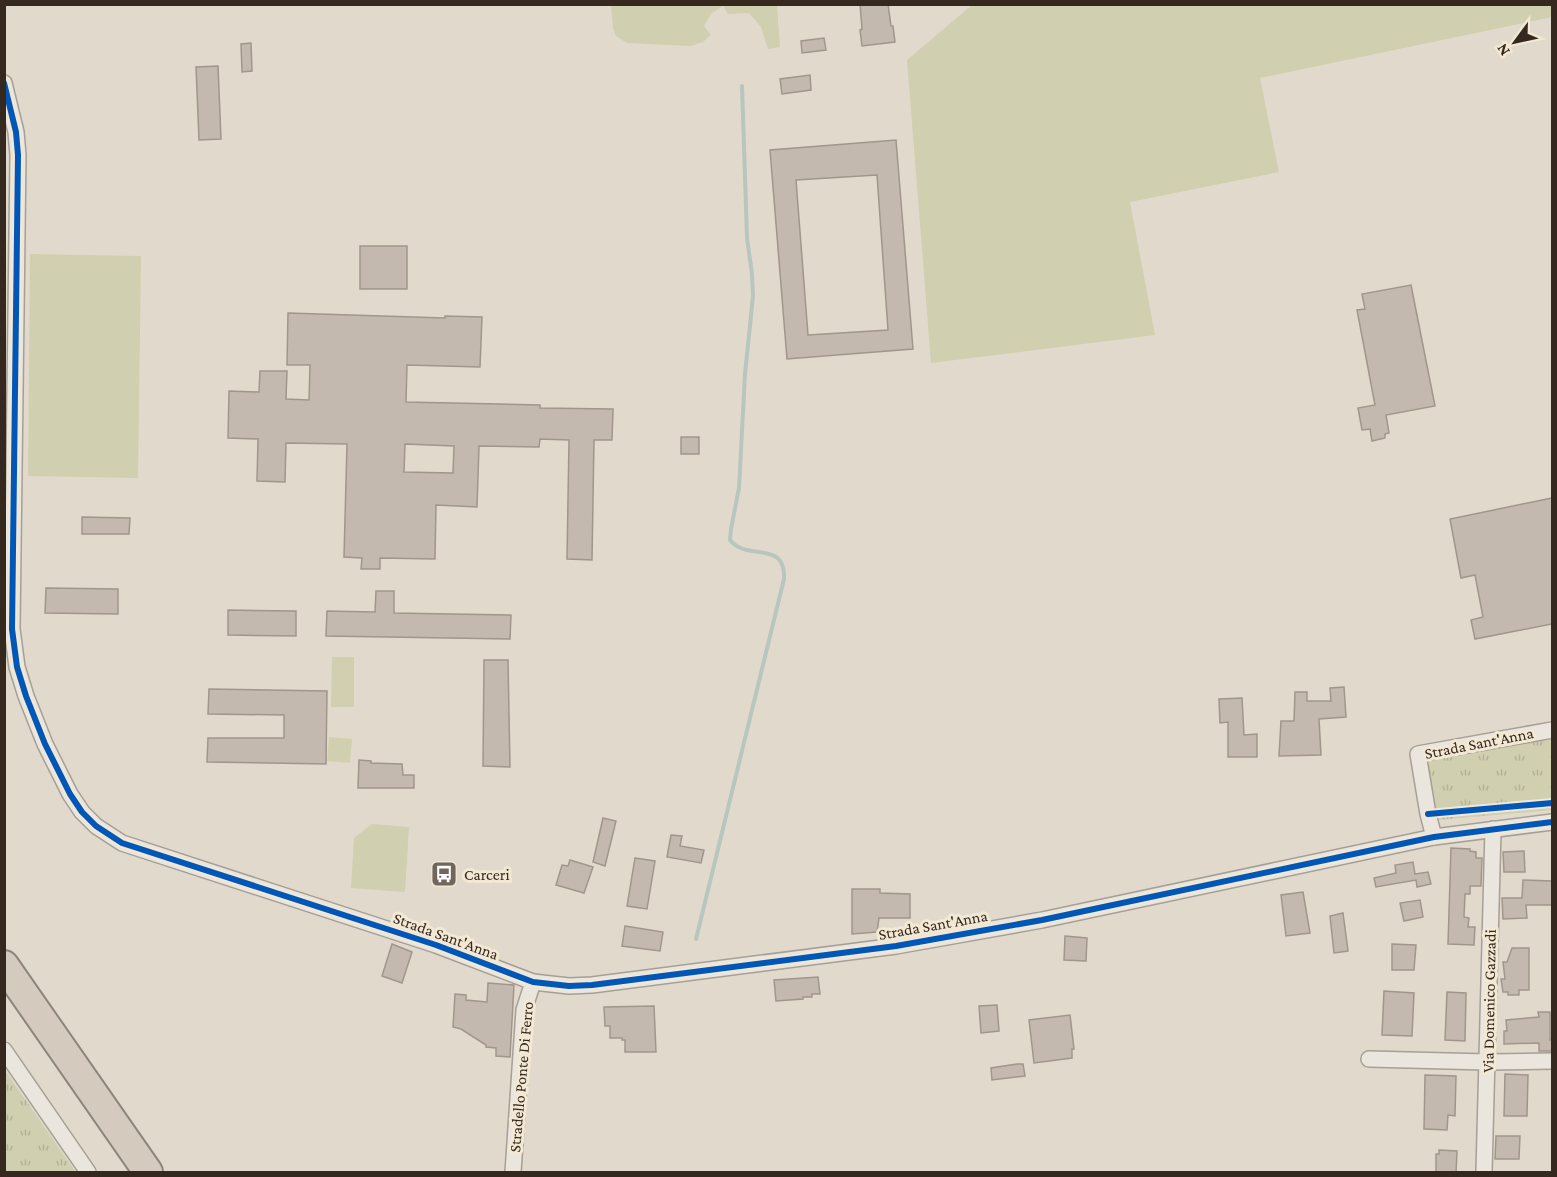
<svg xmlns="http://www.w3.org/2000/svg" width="1557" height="1177" font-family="'Crimson Pro',serif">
  <defs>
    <pattern id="park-tufts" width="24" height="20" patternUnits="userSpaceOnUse" patternTransform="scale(1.5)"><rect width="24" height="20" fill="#d0cfb0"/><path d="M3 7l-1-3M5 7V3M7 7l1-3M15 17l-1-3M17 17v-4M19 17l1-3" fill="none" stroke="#b3b297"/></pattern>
  </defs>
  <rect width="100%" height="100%" fill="#e1dacc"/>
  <g fill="#d0cfb0">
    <path d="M611 5H777L780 47 768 49 761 27 749 13 728 14 723 6 712 13 704 26 711 35 703 42 691 46 627 43 616 36 613 28Z"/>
    <path d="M972 5 1552 4V17L1260 78 1279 172 1130 202 1155 335 931 363 907 60Z"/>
    <path d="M30 254 141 256 138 478 28 476Z"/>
    <path d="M332 657H354V707H331Z"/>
    <path d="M329 737 352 739 350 763 327 761Z"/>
    <path d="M372 824 409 827 405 892 351 888 354 838Z"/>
  </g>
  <g fill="url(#park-tufts)">
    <path d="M1552 725V810L1438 820 1422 749Z"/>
    <path d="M4 1069 75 1171 76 1172H5Z"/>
  </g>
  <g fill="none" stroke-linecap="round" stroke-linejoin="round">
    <path stroke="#b8c6bd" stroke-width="4" d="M696 939 784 579C786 539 747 562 730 540L731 529 739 488 745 374 753 296 752 274 747 238 742 86"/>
  </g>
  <g fill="#c4b9ae" stroke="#a1968c" stroke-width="1.5" fill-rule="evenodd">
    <path d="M860 4H888L891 26H893L895 42 862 46 860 30 862 29Z"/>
    <path d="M824 38 826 50 802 53 801 41Z"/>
    <path d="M251 43 252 71 242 72 241 44Z"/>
    <path d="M218 66 221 139 199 140 196 67Z"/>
    <path d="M810 75 811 90 782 94 780 79Z"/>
    <path d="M896 140 913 349 787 359 770 150ZM877 175 888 330 808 335 796 180Z"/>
    <rect x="360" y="246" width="47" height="43"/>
    <path d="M1411 285 1435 406 1386 415 1389 433 1385 434V438L1372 441 1370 429 1362 430 1358 408 1375 405 1357 310 1365 309 1362 294Z"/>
    <path d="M288 313 445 318V316L482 317 480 367 407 365 406 402 540 405V408L613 409 612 440H594L592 560 567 559 569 440 540 439 539 447 479 446 477 507 436 505 435 559 380 558V569H361L362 558 344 557 347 444 286 443 285 482 257 481 258 439 228 438 229 391 259 392 260 371H287L286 399 309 400 310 365H287ZM405 444 454 446 453 473 404 472Z"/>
    <rect x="681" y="437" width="18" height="17"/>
    <path d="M1552 498V624L1475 639 1471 620 1483 617 1475 575 1461 578 1450 519Z"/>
    <path d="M82 517 130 518 129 534H82Z"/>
    <path d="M46 588 118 589V614L45 613Z"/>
    <path d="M376 591H394V613L511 615 510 639 326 636 327 611 375 612Z"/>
    <path d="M228 610 296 611V636L228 635Z"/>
    <path d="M484 660H508L510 767 483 766Z"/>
    <path d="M1344 687 1346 717 1319 719 1321 755 1279 756 1281 721H1294L1295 692H1307V701H1331L1330 688Z"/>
    <path d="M209 689 327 691 326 764 207 762 208 738H284V715L208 714Z"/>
    <path d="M1242 698 1244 735 1257 734V757H1228V722L1220 723 1219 699Z"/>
    <path d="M359 760 371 761V763L402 764 403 775H414V788H358Z"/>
    <path d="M603 818 616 821 605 866 593 862Z"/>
    <path d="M671 835 682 836 680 846 704 850 701 863 667 857Z"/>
    <path d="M1451 848 1470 849V851L1476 852V858H1482L1481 886H1470V894H1465L1464 917 1469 918 1468 927H1475L1474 945 1448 944Z"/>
    <path d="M1524 851 1525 872H1504L1503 852Z"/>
    <path d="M635 858 655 861 647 909 627 906Z"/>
    <path d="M570 860 593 867 584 893 556 885 562 865 568 866Z"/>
    <path d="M1413 862 1415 874 1428 872 1431 884 1417 887 1416 880 1376 887 1374 878 1396 873 1395 865Z"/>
    <path d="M1523 880 1552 881V905H1526L1527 918 1503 919 1502 898H1522Z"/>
    <path d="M852 889H880V893L910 894V918H879L877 932 852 934Z"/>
    <path d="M1303 892 1310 933 1286 936 1281 895Z"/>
    <path d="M1420 900 1423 917 1404 921 1400 903Z"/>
    <path d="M1343 913 1348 951 1334 953 1330 916Z"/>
    <path d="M625 926 663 932 660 951 622 946Z"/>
    <path d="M1065 936 1087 938 1086 961 1064 960Z"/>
    <path d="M392 944 412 952 402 983 382 976Z"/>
    <path d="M1392 944 1416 945 1414 970H1392Z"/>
    <path d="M1512 948H1529V990H1519V995H1508V992H1503L1501 979H1505L1503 962H1507Z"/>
    <path d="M818 977 820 994H812V997H803V999L776 1001 774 980Z"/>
    <path d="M488 983 514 985 510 1057 496 1056V1048L486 1047V1045L461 1029 453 1027 455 994 466 995V1000L487 1002Z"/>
    <path d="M1384 991 1414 993 1412 1036 1382 1035Z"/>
    <path d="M1447 992 1466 993 1465 1041 1445 1040Z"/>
    <path d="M997 1005 999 1031 981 1033 979 1006Z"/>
    <path d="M654 1006 656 1052H625V1040H622V1038H610V1026H605L604 1007Z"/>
    <path d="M1538 1012H1550V1040H1552V1051H1539V1043L1504 1044V1031H1507L1506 1020 1539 1017Z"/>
    <path d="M1070 1015 1074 1049H1072V1058L1034 1063 1029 1020Z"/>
    <path d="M1017 1064H1023L1025 1076 992 1080 991 1068Z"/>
    <path d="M1505 1074 1528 1075 1527 1116H1504Z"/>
    <path d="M1425 1075 1456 1076 1455 1116 1448 1115 1447 1130 1424 1129Z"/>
    <path d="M1496 1136H1520L1519 1159H1495Z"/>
    <path d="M1439 1150 1457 1151 1456 1173H1436V1154H1439Z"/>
  </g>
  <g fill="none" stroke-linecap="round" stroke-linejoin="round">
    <defs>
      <g id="street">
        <path d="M4 83 16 132 18 155 12 629 17 667 26 696 45 744 70 794 82 812 96 826 122 843 436 945 533 982 569 986 592 985 896 946 1042 920 1434 837 1552 822"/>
        <path d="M1434 837 1428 814 1418 754 1552 730"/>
        <path d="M4 1050 88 1172"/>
        <path d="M1369 1059 1487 1062 1552 1061"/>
        <path d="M513 1172 524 1010 533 982"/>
        <path d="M1484 1172 1493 829"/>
      </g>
      <path id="highway" d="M4 965 148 1172"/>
    </defs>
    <use href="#street" stroke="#a69f95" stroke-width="18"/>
    <use href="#highway" stroke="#8c857c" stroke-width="32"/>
    <use href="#street" stroke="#eae5dd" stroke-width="15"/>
    <use href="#highway" stroke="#d4cbbe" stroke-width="28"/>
    <defs>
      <g id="cycleway">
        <path d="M4 83 16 132 18 155 12 629 17 667 26 696 45 744 70 794 82 812 96 826 122 843 436 945 533 982 569 986 592 985 896 946 1042 920 1434 837 1552 822"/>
        <path d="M1428 814 1552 803"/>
      </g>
    </defs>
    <use href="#cycleway" stroke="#f2e8d3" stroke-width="10"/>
    <use href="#cycleway" stroke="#0057b8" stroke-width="6"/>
  </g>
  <defs>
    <symbol id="bus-square" viewBox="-11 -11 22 22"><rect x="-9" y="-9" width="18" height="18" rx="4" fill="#71665c" stroke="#f2e8d3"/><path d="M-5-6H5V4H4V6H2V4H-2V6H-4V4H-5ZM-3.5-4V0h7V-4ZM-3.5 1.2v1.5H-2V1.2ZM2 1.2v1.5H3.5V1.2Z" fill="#fff"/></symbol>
  </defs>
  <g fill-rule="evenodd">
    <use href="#bus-square" x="429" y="859" width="30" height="30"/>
  </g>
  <g text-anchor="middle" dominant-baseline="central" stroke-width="6" stroke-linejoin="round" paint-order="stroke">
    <g font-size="16" fill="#34281f" stroke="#f2e8d3">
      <text transform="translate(1479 743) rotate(-11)">Strada Sant'Anna</text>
      <text transform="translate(933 925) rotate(-10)">Strada Sant'Anna</text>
      <text transform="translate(446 936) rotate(20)">Strada Sant'Anna</text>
      <text transform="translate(1489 1001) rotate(-89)">Via Domenico Gazzadi</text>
      <text transform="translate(521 1077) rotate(-85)">Stradello Ponte Di Ferro</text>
    </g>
    <g font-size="16" fill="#34281f" stroke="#f2e8d3" text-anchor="start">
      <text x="464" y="874">Carceri</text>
    </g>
  </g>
  <rect width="1557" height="1177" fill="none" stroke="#34281f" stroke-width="12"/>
  <g transform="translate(1515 42) rotate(237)" stroke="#f2e8d3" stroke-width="4.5" paint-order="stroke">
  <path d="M0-4.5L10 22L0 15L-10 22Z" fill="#34281f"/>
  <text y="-9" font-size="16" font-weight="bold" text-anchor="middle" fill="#34281f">N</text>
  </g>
</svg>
